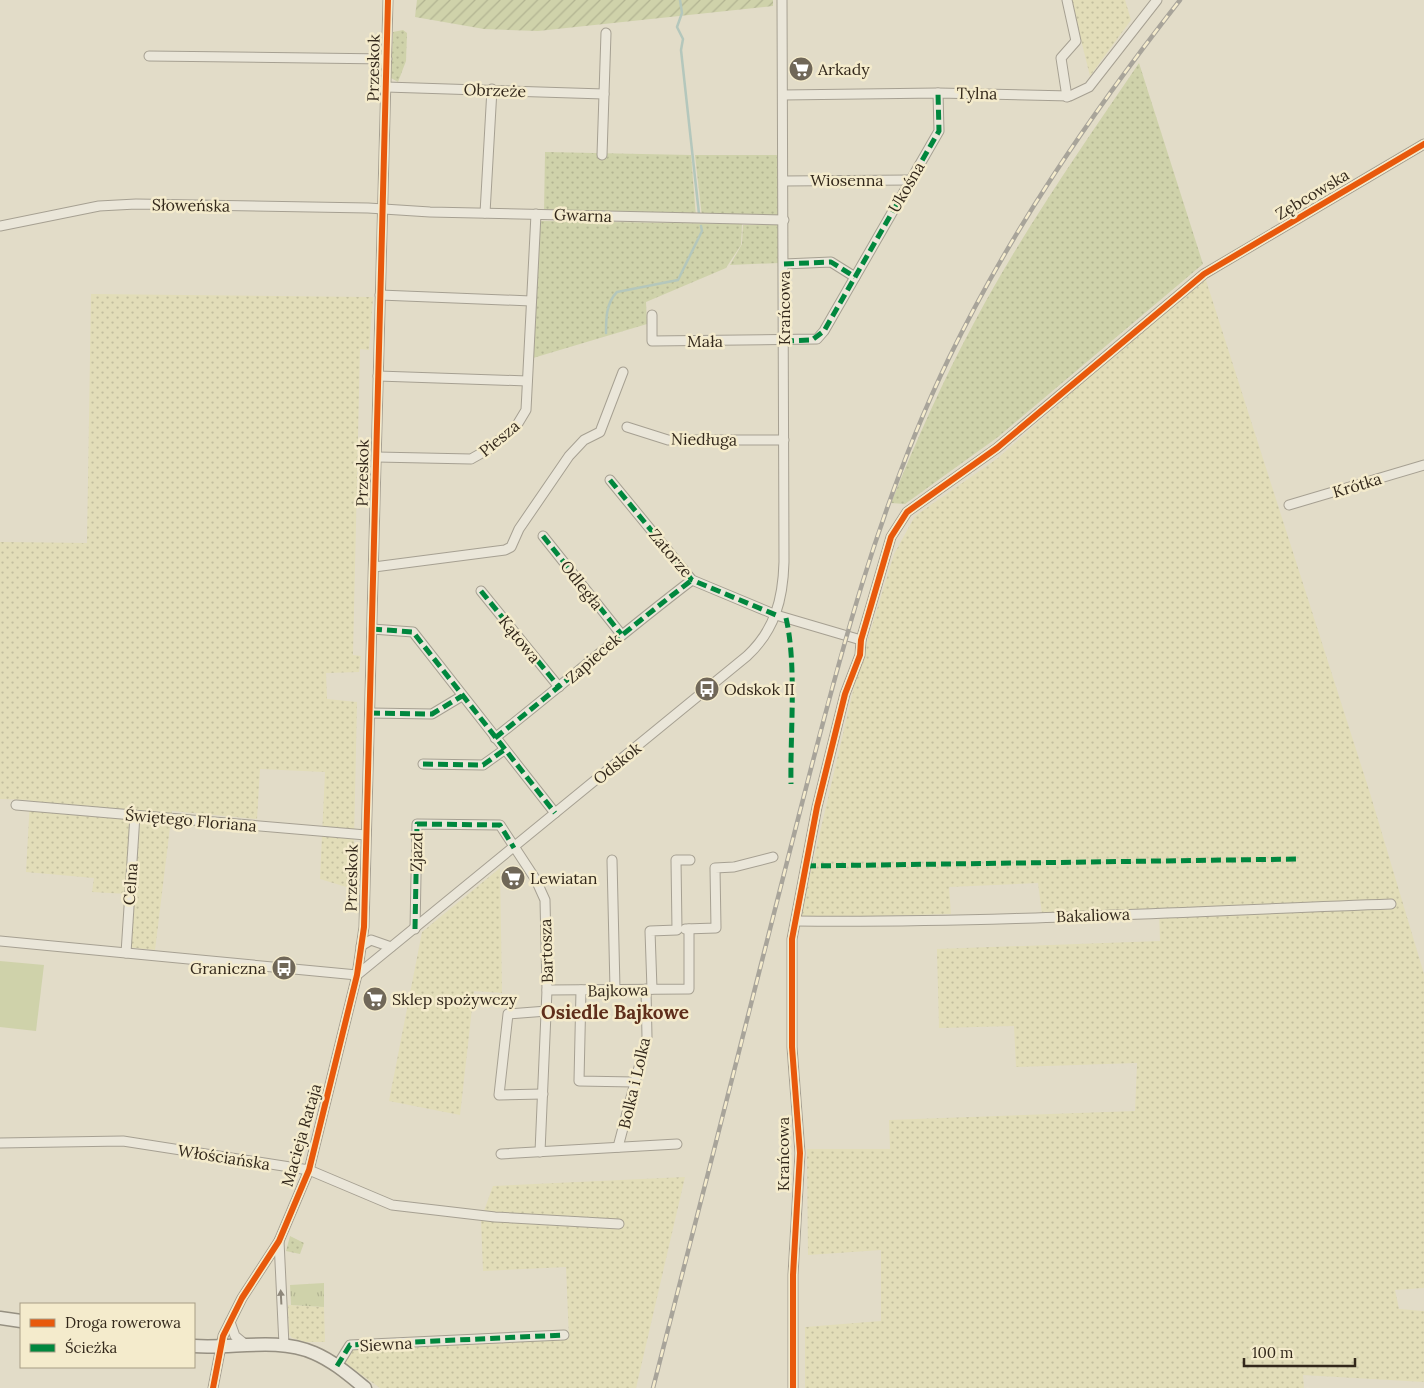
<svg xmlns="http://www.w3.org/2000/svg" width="1424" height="1388" font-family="Lora,serif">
  <defs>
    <pattern id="farmland-dots" width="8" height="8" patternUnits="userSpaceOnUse" patternTransform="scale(1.25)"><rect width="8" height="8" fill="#e2ddb8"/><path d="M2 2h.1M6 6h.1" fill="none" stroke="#c2be9e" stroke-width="1.8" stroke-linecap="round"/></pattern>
    <pattern id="grass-dots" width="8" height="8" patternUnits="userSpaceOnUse" patternTransform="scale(1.25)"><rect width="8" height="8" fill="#cfd2aa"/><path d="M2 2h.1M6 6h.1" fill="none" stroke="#b2b492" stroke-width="1.8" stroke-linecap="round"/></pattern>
    <pattern id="park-tufts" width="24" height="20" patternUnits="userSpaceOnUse" patternTransform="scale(1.25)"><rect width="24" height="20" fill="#cfd2aa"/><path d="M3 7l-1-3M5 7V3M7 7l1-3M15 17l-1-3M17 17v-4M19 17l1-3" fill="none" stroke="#b2b492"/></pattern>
    <pattern id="garden-furrows" width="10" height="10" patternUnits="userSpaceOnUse" patternTransform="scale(1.25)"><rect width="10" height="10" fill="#cfd2aa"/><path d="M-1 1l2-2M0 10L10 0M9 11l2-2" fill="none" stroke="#b2b492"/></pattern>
  </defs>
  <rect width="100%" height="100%" fill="#e2dcc8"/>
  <g fill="url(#farmland-dots)">
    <path d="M1071 0H1125L1131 20 1090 76Z"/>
    <path d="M1204 274 1369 790 1424 974V1288L1395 1290 1399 1309 1424 1311V1382L1303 1375 1304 1388H805V1327L881 1321V1250L808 1255 807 1149H890L889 1120 1135 1111 1137 1063 1016 1067 1014 1026 939 1028 937 949 1160 941 1159 910 1042 914 1038 883 949 887 951 914 800 918 856 678 894 554 915 516 998 458Z"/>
    <path d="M91 294 373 297 369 350 360 349 353 655 361 656 359 672 326 673 327 699 357 702 353 889 320 879 325 772 260 769 257 819 172 811 155 950 127 947 128 894 92 892 94 878 26 872 30 800 0 799V542L87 543Z"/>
    <path d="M500 868 502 993 474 991 460 1115 389 1101 422 932Z"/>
    <path d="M685 1177 636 1388H380L345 1363 353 1347 569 1339 566 1267 483 1271 481 1219 493 1186Z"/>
    <path d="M288 1305 324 1307 325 1342H305L292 1338 289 1334Z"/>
  </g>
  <g fill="url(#grass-dots)">
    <path d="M403 30 407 33 406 61 398 82 391 78 393 32Z"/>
    <path d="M1139 63 1203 264 998 437 905 504 891 503C916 441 943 380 975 321 1023 231 1082 147 1139 63Z"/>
    <path d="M545 152 691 155 696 217 544 213Z"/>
    <path d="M695 155H780L779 219 702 217Z"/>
    <path d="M539 221 742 224 741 245 726 268 646 302 647 324 533 358Z"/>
    <path d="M743 225H780L779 263 730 265 742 244Z"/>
    <path d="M290 1236 304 1243 300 1254 286 1251Z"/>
  </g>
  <path fill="url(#park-tufts)" d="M324 1283V1307L291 1305 290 1285Z"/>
  <path fill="url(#garden-furrows)" d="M417 0H773V6L538 31 484 29 415 17Z"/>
  <path fill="#cfd2aa" d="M0 961 44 965 36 1031 0 1027Z"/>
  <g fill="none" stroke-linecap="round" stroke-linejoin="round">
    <g stroke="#b4c7bc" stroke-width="2.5">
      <path d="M680 0 682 13 677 27 683 39 681 50 699 214"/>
      <path d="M606 333C606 319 606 303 617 292L678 280 702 231 701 226"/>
    </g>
    <defs>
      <g id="street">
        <path d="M149 56 387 59"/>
        <path d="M386 87 604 94"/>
        <path d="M783 95 938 93 1070 96 1089 87 1157 0"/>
        <path d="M1067 97 1061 58 1076 41 1067 0"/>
        <path d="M602 155 606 33"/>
        <path d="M784 181 910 180"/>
        <path d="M485 213 492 89"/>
        <path d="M0 226 99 206 136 204 368 208 430 212 784 220"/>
        <path d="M784 264 831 262 855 277"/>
        <path d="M380 295 531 301"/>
        <path d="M652 315V341L817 339 824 331 939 131 938 93"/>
        <path d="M378 376 527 381"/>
        <path d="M627 427 668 440H784"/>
        <path d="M377 457 471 459 487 450 517 425 526 410 536 214"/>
        <path d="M610 480 692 580 776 615 861 640"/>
        <path d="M1289 505 1424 465"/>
        <path d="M543 536 621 634"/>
        <path d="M374 567 505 550 511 547 519 529 569 456 584 440 600 432 623 372"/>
        <path d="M481 591 559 687"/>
        <path d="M372 629 413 632 555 813"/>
        <path d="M370 713 432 714 462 696"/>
        <path d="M495 738C561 686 625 631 692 580"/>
        <path d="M423 764 483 765 504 750"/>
        <path d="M16 805 366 835"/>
        <path d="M612 860 615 989"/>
        <path d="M796 921C994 923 1193 911 1391 904"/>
        <path d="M415 929 417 824 500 825 536 880 545 900 547 990 540 1152"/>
        <path d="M685 929 716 928 715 868 734 867 773 857"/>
        <path d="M0 941 357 975"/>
        <path d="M361 946 371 940 391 947"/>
        <path d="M126 953 135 815"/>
        <path d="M357 975 747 656C775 630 783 599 784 562L782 0"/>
        <path d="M652 989 650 931 677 930 676 860H690"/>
        <path d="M547 990 689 989V929"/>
        <path d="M581 990 579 1081 634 1082"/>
        <path d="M543 1094 499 1095 508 1014 547 1011"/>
        <path d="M0 1143 123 1141 309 1170 392 1205 495 1217 619 1224"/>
        <path d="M618 1147 647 1037 646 989"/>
        <path d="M501 1154 677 1144"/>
        <path d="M279 1241 284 1345"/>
        <path d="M230 1322 235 1336 246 1345"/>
        <path d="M337 1366 350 1345 564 1335"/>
        <path d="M213 1388 223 1336 242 1298 279 1241 309 1170 357 975 364 927 388 0"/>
        <path d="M793 1388V1275L800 1153 792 1047V939L817 807 845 694 860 655 861 640 891 537 907 512 997 448 1204 274 1424 144"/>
      </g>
      <g id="secondary">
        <path d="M0 1318 21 1321"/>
        <path d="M194 1346C233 1349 277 1337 314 1353 333 1361 349 1375 365 1388"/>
      </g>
    </defs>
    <use href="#street" stroke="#a6a092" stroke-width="11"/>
    <use href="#secondary" stroke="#969082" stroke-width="15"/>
    <use href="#street" stroke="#eae6d9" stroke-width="9"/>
    <use href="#secondary" stroke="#eae6d9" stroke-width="12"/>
    <defs>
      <path id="rail" d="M653 1388C698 1213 743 1037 787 862 831 691 871 520 948 360 1011 230 1091 114 1180 0"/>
    </defs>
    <use href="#rail" stroke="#a8a49a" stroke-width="4.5"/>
    <use href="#rail" stroke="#f4ebcc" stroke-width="2.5" stroke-dasharray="8" stroke-linecap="butt"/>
    <g stroke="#00873e" stroke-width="5" stroke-dasharray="10 5" stroke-linecap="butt">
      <path d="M784 264 831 262 855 277"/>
      <path d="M784 341 812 340 824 331 939 131 938 93"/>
      <path d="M610 480 692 580 776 615"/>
      <path d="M543 536 621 634"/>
      <path d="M481 591 559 687"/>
      <path d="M786 618C797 665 790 734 791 784"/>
      <path d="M372 629 413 632 555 813"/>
      <path d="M370 713 432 714 462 696"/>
      <path d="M495 738C561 686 625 631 692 580"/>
      <path d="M423 764 483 765 504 750"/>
      <path d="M806 866 1300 859"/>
      <path d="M415 929 417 824 500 825 514 848"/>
      <path d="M337 1366 350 1345 564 1335"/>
    </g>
    <defs>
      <g id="cycleway">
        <path d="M213 1388 223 1336 242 1298 279 1241 309 1170 357 975 364 927 388 0"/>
        <path d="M793 1388V1275L800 1153 792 1047V939L817 807 845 694 860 655 861 640 891 537 907 512 997 448 1204 274 1424 144"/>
      </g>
    </defs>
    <use href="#cycleway" stroke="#f4ebcc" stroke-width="9"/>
    <use href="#cycleway" stroke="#e8590c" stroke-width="6"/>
  </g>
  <defs><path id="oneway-solid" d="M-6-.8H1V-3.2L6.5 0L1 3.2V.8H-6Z" transform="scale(1.25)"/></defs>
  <use fill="#8e877a" href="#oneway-solid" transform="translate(281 1297) rotate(-93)"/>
  <defs>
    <symbol id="supermarket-disc" viewBox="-11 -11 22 22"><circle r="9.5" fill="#706758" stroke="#f4ebcc"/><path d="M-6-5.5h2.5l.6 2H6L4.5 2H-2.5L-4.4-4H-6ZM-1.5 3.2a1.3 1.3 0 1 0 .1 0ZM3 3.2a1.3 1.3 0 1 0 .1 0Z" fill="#fff"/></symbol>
    <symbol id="bus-disc" viewBox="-11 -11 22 22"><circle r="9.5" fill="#706758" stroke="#f4ebcc"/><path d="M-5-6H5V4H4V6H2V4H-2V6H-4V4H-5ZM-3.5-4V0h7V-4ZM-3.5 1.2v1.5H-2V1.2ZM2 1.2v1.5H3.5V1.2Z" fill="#fff"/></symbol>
  </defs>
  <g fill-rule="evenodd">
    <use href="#supermarket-disc" x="787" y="55" width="28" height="28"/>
    <use href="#bus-disc" x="693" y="675" width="28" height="28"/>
    <use href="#supermarket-disc" x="499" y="864" width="28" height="28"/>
    <use href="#bus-disc" x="270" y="954" width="28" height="28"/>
    <use href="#supermarket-disc" x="361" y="985" width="28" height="28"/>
  </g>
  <g text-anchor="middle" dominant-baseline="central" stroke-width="5" stroke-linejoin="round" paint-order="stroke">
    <g font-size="16" fill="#33281b" stroke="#f4ebcc">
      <text transform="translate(373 68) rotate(-89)">Przeskok</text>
      <text transform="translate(495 90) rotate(2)">Obrzeże</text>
      <text transform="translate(977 93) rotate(1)">Tylna</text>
      <text x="847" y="180">Wiosenna</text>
      <text transform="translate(906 187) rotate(-60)">Ukośna</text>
      <text transform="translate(1312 194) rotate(-31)">Zębcowska</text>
      <text transform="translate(191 205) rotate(1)">Słoweńska</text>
      <text transform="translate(583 215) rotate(2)">Gwarna</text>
      <text transform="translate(784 308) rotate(-90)">Krańcowa</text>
      <text x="705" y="341">Mała</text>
      <text transform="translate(499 438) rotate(-40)">Piesza</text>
      <text transform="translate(704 439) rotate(1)">Niedługa</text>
      <text transform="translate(362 473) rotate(-89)">Przeskok</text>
      <text transform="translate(1357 485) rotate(-17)">Krótka</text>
      <text transform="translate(671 553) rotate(50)">Zatorze</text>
      <text transform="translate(582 585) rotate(52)">Odległa</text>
      <text transform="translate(520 639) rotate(51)">Kątowa</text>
      <text transform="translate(593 658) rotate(-41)">Zapiecek</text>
      <text transform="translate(617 763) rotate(-39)">Odskok</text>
      <text transform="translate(191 820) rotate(5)">Świętego Floriana</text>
      <text transform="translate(416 852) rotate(-89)">Zjazd</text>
      <text transform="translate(351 878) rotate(-89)">Przeskok</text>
      <text transform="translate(130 884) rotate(-86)">Celna</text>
      <text transform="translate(1093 915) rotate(-2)">Bakaliowa</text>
      <text transform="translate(546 951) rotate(-92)">Bartosza</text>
      <text transform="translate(618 990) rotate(-1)">Bajkowa</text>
      <text transform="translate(634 1083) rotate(-77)">Bolka i Lolka</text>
      <text transform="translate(301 1135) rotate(-74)">Macieja Rataja</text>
      <text transform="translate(783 1154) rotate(-90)">Krańcowa</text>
      <text transform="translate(224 1157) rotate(9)">Włościańska</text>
      <text transform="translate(386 1344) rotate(-3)">Siewna</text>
    </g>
    <g font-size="16" fill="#33281b" stroke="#f4ebcc" text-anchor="start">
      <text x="818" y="69">Arkady</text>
      <text x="724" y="689">Odskok II</text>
      <text x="530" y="878">Lewiatan</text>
      <text x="266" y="968" text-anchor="end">Graniczna</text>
      <text x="392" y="999">Sklep spożywczy</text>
    </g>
    <g font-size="19" font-weight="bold" fill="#5f2e1b" stroke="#f4ebcc">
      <text x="615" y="1012">Osiedle Bajkowe</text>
    </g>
  </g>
  <rect x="20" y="1303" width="175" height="65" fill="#f4ebcc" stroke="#a79d85"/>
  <rect x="30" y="1319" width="25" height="8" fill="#e8590c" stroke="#a79d85"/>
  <text x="65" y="1328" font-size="15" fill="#33281b">Droga rowerowa</text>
  <rect x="30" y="1344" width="25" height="8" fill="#00873e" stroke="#a79d85"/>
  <text x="65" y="1353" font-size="15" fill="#33281b">Ścieżka</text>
  <path d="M1244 1358v8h111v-8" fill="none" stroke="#33281b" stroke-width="2.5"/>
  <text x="1252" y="1358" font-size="15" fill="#33281b" stroke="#f4ebcc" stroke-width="4" paint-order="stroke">100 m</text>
</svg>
